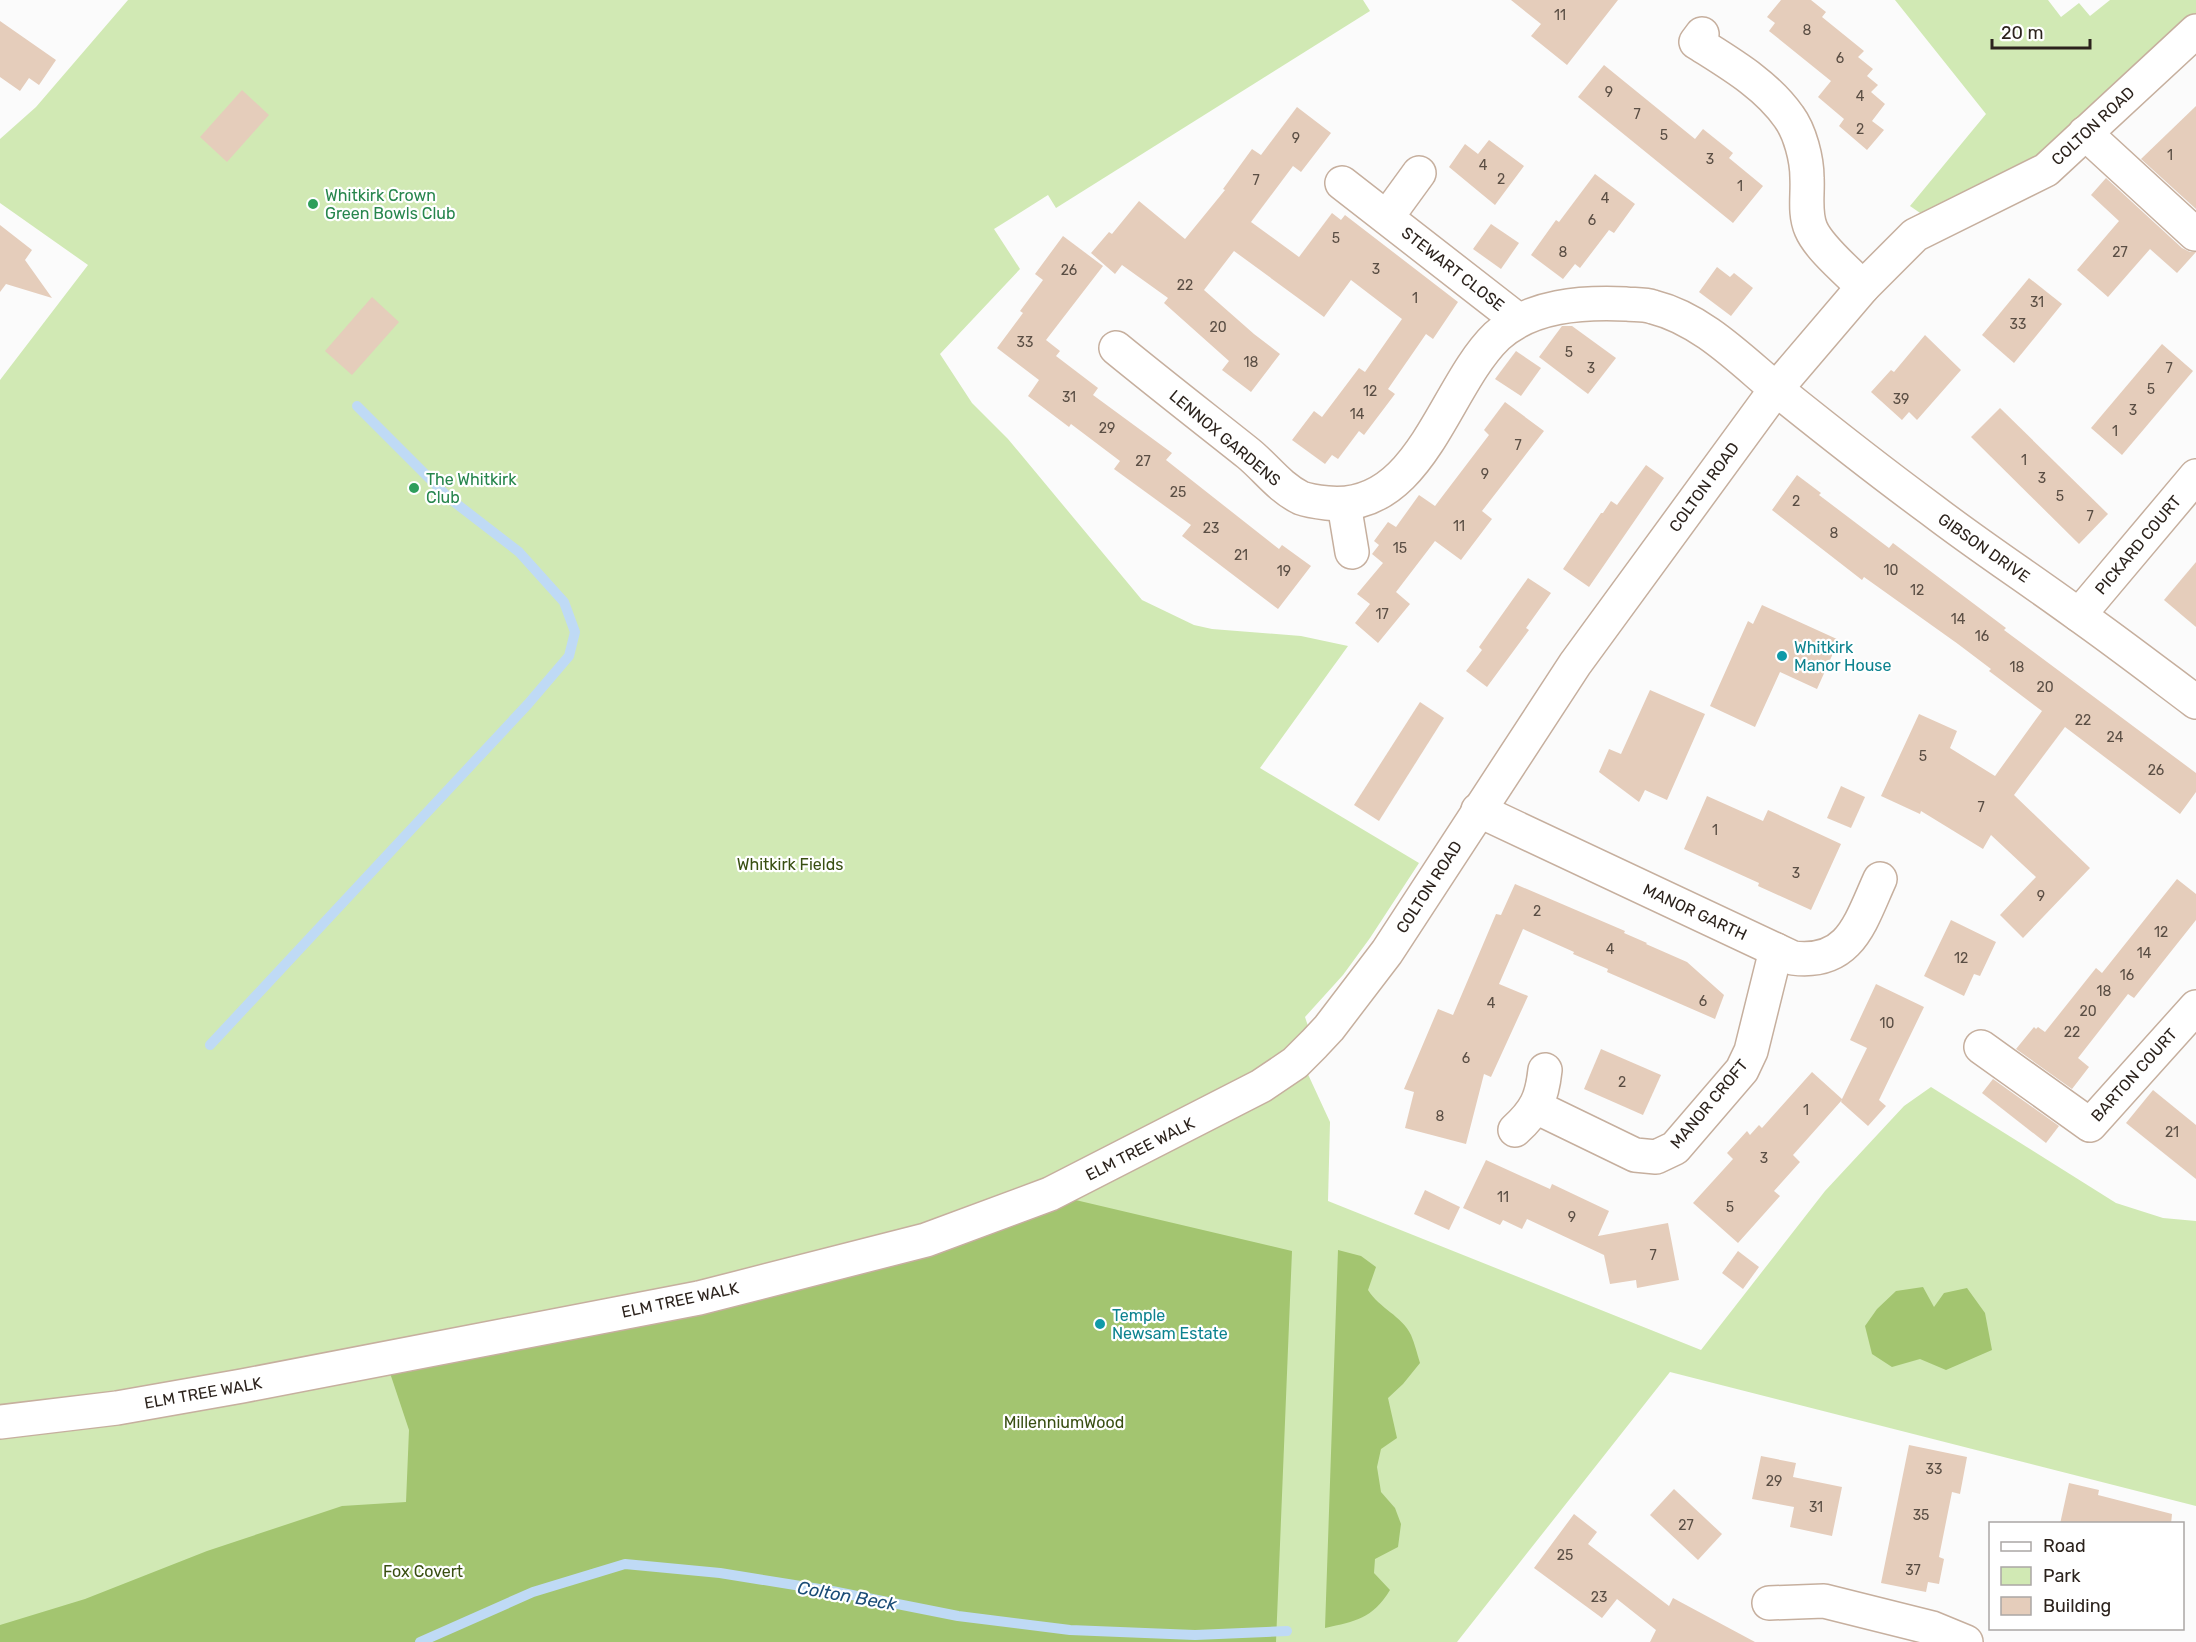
<svg xmlns="http://www.w3.org/2000/svg" width="2196" height="1642" font-family="Rubik,sans-serif">
  <rect width="100%" height="100%" fill="#fbfbfb"/>
  <g fill="#d1e9b4">
    <path d="M128 0H1363L1370 11 1056 208 1048 195 994 229 1020 269 940 354 972 403 1008 439 1142 600 1194 625 1212 629 1301 636 1348 646 1260 768 1419 863 1370 938 1343 975 1305 1017 1314 1044 1306 1070 1330 1122 1328 1201 1701 1350 1825 1191 1904 1106 1931 1087 2116 1203 2163 1218 2196 1221V1506L1670 1372 1457 1642H0V380L88 265 0 203V139L36 107Z"/>
    <path d="M1895 0H2048L2061 17 2079 3 2090 16 2110 0H2196V31L2085 133 1936 224 1910 206 1986 114Z"/>
  </g>
  <g fill="#a3c570">
    <path d="M1050 1194 1292 1251 1276 1642H0V1625L85 1599 207 1551 342 1506 406 1502 409 1430 385 1358 699 1298Z"/>
    <path d="M1338 1250 1361 1256 1376 1267 1368 1290C1379 1308 1402 1316 1411 1335 1415 1344 1417 1354 1420 1363L1403 1384 1388 1398 1397 1438 1381 1449 1377 1467 1381 1492 1395 1508 1401 1524 1398 1547 1375 1559 1374 1573 1390 1590C1372 1619 1356 1621 1325 1628Z"/>
    <path d="M1923 1287 1934 1307 1944 1293 1967 1288 1985 1313 1992 1350 1946 1370 1920 1359 1892 1367 1872 1354 1865 1326 1877 1309 1896 1291Z"/>
  </g>
  <g fill="none" stroke-linecap="round" stroke-linejoin="round">
    <g stroke="#bfdaf5" stroke-width="10">
      <path d="M210 1045 528 704 569 656 575 632 564 602 519 552 449 498 357 406"/>
      <path d="M420 1642 533 1592 625 1564 720 1573 832 1591 958 1616 1070 1630 1195 1635 1287 1631"/>
    </g>
  </g>
  <g fill="#e5cdbb">
    <path d="M1511 0H1618L1567 65 1531 36 1541 24Z"/>
    <path d="M1781 0H1811L1826 12 1822 17 1864 51 1858 57 1873 69 1867 76 1878 85 1871 92 1885 104 1872 121 1884 130 1867 150 1839 126 1844 119 1818 97 1831 81 1769 31 1775 23 1767 17Z"/>
    <path d="M0 21 56 60 39 85 29 78 20 91 0 77Z"/>
    <path d="M1604 65 1695 139 1703 129 1733 153 1729 158 1763 186 1733 223 1578 97Z"/>
    <path d="M242 90 269 115 227 162 200 137Z"/>
    <path d="M2196 106V209L2141 159Z"/>
    <path d="M1297 107 1331 133 1301 172 1293 166 1251 222 1299 257 1332 213 1341 220 1345 215 1458 302 1433 339 1426 334 1388 389 1395 394 1364 435 1359 431 1338 459 1332 455 1325 464 1292 440 1314 411 1322 417 1359 368 1365 372 1402 319 1351 280 1324 317 1234 251 1204 290 1254 334 1280 354 1251 392 1222 370 1229 361 1164 303 1168 298 1122 265 1115 274 1091 253 1109 232 1112 234 1139 201 1185 239 1225 190 1223 189 1252 149 1261 155Z"/>
    <path d="M1489 140 1524 166 1495 205 1449 167 1465 144 1478 154Z"/>
    <path d="M1595 174 1635 204 1614 233 1609 230 1580 268 1575 264 1563 279 1531 255 1556 220 1559 222Z"/>
    <path d="M2106 178 2182 248 2190 252H2196L2177 273 2150 249 2108 297 2077 270 2119 221 2091 195Z"/>
    <path d="M1491 224 1519 243 1501 269 1473 249Z"/>
    <path d="M0 225 32 250 25 260 52 298 6 284 0 292Z"/>
    <path d="M1063 236 1103 266 1046 340 1060 351 1056 356 1098 388 1093 395 1172 453 1166 460 1279 549 1282 545 1311 566 1278 609 1182 536 1191 525 1114 469 1120 461 1071 424 1069 427 1028 396 1039 380 997 348 1023 313 1020 311 1043 280 1035 274Z"/>
    <path d="M1717 267 1730 277 1734 273 1753 288 1731 316 1699 292Z"/>
    <path d="M2029 278 2062 304 2014 363 1982 335Z"/>
    <path d="M372 297 399 322 352 375 325 351Z"/>
    <path d="M1562 326H1572L1616 358 1588 394 1539 357Z"/>
    <path d="M1925 335 1961 370 1917 420 1909 412 1902 420 1871 392 1891 370 1894 372Z"/>
    <path d="M2162 344 2193 371 2122 455 2091 428Z"/>
    <path d="M1516 351 1541 368 1521 396 1495 379Z"/>
    <path d="M1505 402 1544 431 1482 511 1492 519 1461 560 1435 541 1396 592 1410 604 1378 643 1355 623 1370 604 1357 594 1383 563 1372 554 1379 545 1374 541 1388 522 1396 527 1419 495 1435 506 1489 435 1484 430Z"/>
    <path d="M2000 408 2108 514 2079 544 1971 437Z"/>
    <path d="M1646 465 1664 478 1589 587 1563 569 1601 513H1603L1611 501 1617 505Z"/>
    <path d="M1797 475 1821 493 1819 495 1889 548 1893 543 2006 628 2004 630 2196 773V792L2180 814 2065 727 2014 795 2090 868 2023 938 2000 915 2036 877 1991 835 1983 849 1921 811 1920 814 1881 796 1919 714 1957 731 1950 748 1995 776 2042 711 1989 671 1991 669 1958 644 1864 577 1862 580 1772 510Z"/>
    <path d="M2196 562V627L2164 600Z"/>
    <path d="M1528 578 1551 593 1526 628 1529 630 1487 687 1466 671 1482 650 1479 647Z"/>
    <path d="M1762 605 1839 640 1817 689 1780 672 1755 727 1710 706 1748 621 1753 624Z"/>
    <path d="M1650 690 1705 714 1667 800 1645 790 1639 802 1599 772 1609 749 1621 754Z"/>
    <path d="M1420 702 1444 718 1379 821 1354 805Z"/>
    <path d="M1841 786 1865 797 1851 828 1827 818Z"/>
    <path d="M1707 796 1763 821 1768 810 1841 844 1811 910 1758 886 1759 883 1684 849Z"/>
    <path d="M2177 879 2196 894V920L2134 998 2128 994 2078 1058 2089 1067 2072 1089 2016 1049 2034 1027 2036 1029 2038 1027 2045 1032 2096 968 2102 973Z"/>
    <path d="M1515 884 1625 931 1624 933 1647 943 1646 944 1687 962 1724 995 1715 1019 1607 972 1608 969 1573 954 1574 952 1523 929 1499 984 1528 996 1491 1077 1484 1074 1466 1144 1405 1128 1414 1092 1404 1089 1438 1009 1453 1015 1496 914 1501 915Z"/>
    <path d="M1951 920 1996 942 1980 976 1974 974 1964 996 1924 976Z"/>
    <path d="M1876 984 1924 1007 1879 1100 1886 1106 1868 1126 1841 1102 1842 1100 1793 1155 1800 1162 1774 1191 1780 1196 1738 1243 1693 1203 1733 1159 1727 1153 1747 1131 1750 1135 1759 1125 1762 1128 1812 1072 1842 1099 1867 1048 1850 1040Z"/>
    <path d="M1601 1049 1661 1075 1643 1115 1584 1089Z"/>
    <path d="M1993 1079 2059 1126 2046 1143 1982 1093Z"/>
    <path d="M2153 1090 2196 1125V1179L2126 1123Z"/>
    <path d="M1486 1160 1550 1189 1552 1184 1609 1211 1598 1236 1668 1223 1679 1280 1637 1288 1636 1280 1610 1284 1604 1255 1527 1219 1522 1229 1503 1220 1500 1225 1463 1208Z"/>
    <path d="M1425 1190 1460 1207 1449 1230 1414 1214Z"/>
    <path d="M1738 1251 1759 1267 1743 1289 1722 1273Z"/>
    <path d="M1909 1445 1967 1457 1960 1494 1952 1492 1939 1557 1944 1559 1939 1584 1928 1582 1926 1592 1881 1583Z"/>
    <path d="M1761 1456 1796 1463 1793 1477 1842 1487 1832 1536 1790 1527 1794 1507 1752 1499Z"/>
    <path d="M2069 1483 2099 1490 2098 1495 2172 1514 2171 1524H2060Z"/>
    <path d="M1674 1489 1722 1534 1698 1560 1650 1515Z"/>
    <path d="M1574 1514 1597 1532 1588 1544 1669 1606 1673 1598 1755 1642H1650L1656 1630 1617 1599 1602 1618 1534 1568Z"/>
  </g>
  <g fill="none" stroke-linecap="round" stroke-linejoin="round">
    <defs>
      <g id="minor">
        <path d="M1702 34 1696 42C1729 63 1766 84 1789 117 1800 132 1807 159 1807 178 1808 195 1804 213 1811 229 1819 248 1848 272 1863 287"/>
        <path d="M2085 133 2195 234"/>
        <path d="M1342 183 1518 320"/>
        <path d="M1387 217 1419 173"/>
        <path d="M1116 348C1160 384 1205 419 1249 454 1267 469 1279 487 1301 498 1309 501 1318 502 1327 503 1421 513 1443 388 1497 336 1531 305 1582 302 1626 304 1634 305 1644 304 1653 307 1701 319 1739 358 1776 389 1827 430 1879 471 1932 510 1979 546 2028 578 2076 613 2117 642 2156 672 2196 702"/>
        <path d="M1344 504 1352 552"/>
        <path d="M2079 615 2196 476"/>
        <path d="M1478 810 1793 958C1850 965 1860 923 1880 879"/>
        <path d="M1981 1047 2090 1125 2196 1007"/>
        <path d="M1536 1107 1635 1155 1656 1157 1675 1148 1742 1070 1751 1051 1776 950"/>
        <path d="M1515 1130C1536 1111 1542 1098 1545 1070"/>
        <path d="M1769 1603 1824 1601 1932 1628 1966 1642"/>
      </g>
      <path id="tertiary" d="M0 1422 117 1408 242 1386 699 1298 926 1240 1050 1194 1261 1086 1295 1063 1314 1044 1329 1028 1387 952 1575 664 1776 389 1863 287 1915 235 2046 170 2196 31"/>
    </defs>
    <use href="#minor" stroke="#c6af9e" stroke-width="36"/>
    <use href="#tertiary" stroke="#c6af9e" stroke-width="36"/>
    <use href="#minor" stroke="#fff" stroke-width="33"/>
    <use href="#tertiary" stroke="#fff" stroke-width="33"/>
  </g>
  <g fill="#2e9e5b" stroke="#fff" stroke-width="2">
    <circle cx="313" cy="204" r="6"/>
    <circle cx="414" cy="488" r="6"/>
  </g>
  <g fill="#0f9aa8" stroke="#fff" stroke-width="2">
    <circle cx="1782" cy="656" r="6"/>
    <circle cx="1100" cy="1324" r="6"/>
  </g>
  <g text-anchor="middle" dominant-baseline="central" stroke-width="4.5" stroke-linejoin="round" paint-order="stroke">
    <g font-size="14" fill="#5a4e44">
      <text x="1560" y="15">11</text>
      <text x="1807" y="30">8</text>
      <text x="1840" y="58">6</text>
      <text x="1609" y="92">9</text>
      <text x="1860" y="96">4</text>
      <text x="1637" y="114">7</text>
      <text x="1860" y="129">2</text>
      <text x="1664" y="135">5</text>
      <text x="1296" y="138">9</text>
      <text x="2170" y="155">1</text>
      <text x="1710" y="159">3</text>
      <text x="1483" y="165">4</text>
      <text x="1501" y="179">2</text>
      <text x="1256" y="180">7</text>
      <text x="1740" y="186">1</text>
      <text x="1605" y="198">4</text>
      <text x="1592" y="220">6</text>
      <text x="1336" y="238">5</text>
      <text x="1563" y="252">8</text>
      <text x="2120" y="252">27</text>
      <text x="1376" y="269">3</text>
      <text x="1069" y="270">26</text>
      <text x="1185" y="285">22</text>
      <text x="1415" y="298">1</text>
      <text x="2037" y="302">31</text>
      <text x="2018" y="324">33</text>
      <text x="1218" y="327">20</text>
      <text x="1025" y="342">33</text>
      <text x="1569" y="352">5</text>
      <text x="1251" y="362">18</text>
      <text x="1591" y="368">3</text>
      <text x="2169" y="368">7</text>
      <text x="2151" y="389">5</text>
      <text x="1370" y="391">12</text>
      <text x="1069" y="397">31</text>
      <text x="1901" y="399">39</text>
      <text x="2133" y="410">3</text>
      <text x="1357" y="414">14</text>
      <text x="1107" y="428">29</text>
      <text x="2115" y="431">1</text>
      <text x="1518" y="445">7</text>
      <text x="2024" y="460">1</text>
      <text x="1143" y="461">27</text>
      <text x="1485" y="474">9</text>
      <text x="2042" y="478">3</text>
      <text x="1178" y="492">25</text>
      <text x="2060" y="496">5</text>
      <text x="1796" y="501">2</text>
      <text x="2090" y="516">7</text>
      <text x="1459" y="526">11</text>
      <text x="1211" y="528">23</text>
      <text x="1834" y="533">8</text>
      <text x="1400" y="548">15</text>
      <text x="1241" y="555">21</text>
      <text x="1891" y="570">10</text>
      <text x="1284" y="571">19</text>
      <text x="1917" y="590">12</text>
      <text x="1382" y="614">17</text>
      <text x="1958" y="619">14</text>
      <text x="1982" y="636">16</text>
      <text x="2017" y="667">18</text>
      <text x="2045" y="687">20</text>
      <text x="2083" y="720">22</text>
      <text x="2115" y="737">24</text>
      <text x="1923" y="756">5</text>
      <text x="2156" y="770">26</text>
      <text x="1981" y="807">7</text>
      <text x="1715" y="830">1</text>
      <text x="1796" y="873">3</text>
      <text x="2041" y="896">9</text>
      <text x="1537" y="911">2</text>
      <text x="2161" y="932">12</text>
      <text x="1610" y="949">4</text>
      <text x="2144" y="953">14</text>
      <text x="1961" y="958">12</text>
      <text x="2127" y="975">16</text>
      <text x="2104" y="991">18</text>
      <text x="1703" y="1001">6</text>
      <text x="1491" y="1003">4</text>
      <text x="2088" y="1011">20</text>
      <text x="1887" y="1023">10</text>
      <text x="2072" y="1032">22</text>
      <text x="1466" y="1058">6</text>
      <text x="1622" y="1082">2</text>
      <text x="1806" y="1110">1</text>
      <text x="1440" y="1116">8</text>
      <text x="2172" y="1132">21</text>
      <text x="1764" y="1158">3</text>
      <text x="1503" y="1197">11</text>
      <text x="1730" y="1207">5</text>
      <text x="1572" y="1217">9</text>
      <text x="1653" y="1255">7</text>
      <text x="1934" y="1469">33</text>
      <text x="1774" y="1481">29</text>
      <text x="1816" y="1507">31</text>
      <text x="1921" y="1515">35</text>
      <text x="1686" y="1525">27</text>
      <text x="1565" y="1555">25</text>
      <text x="1913" y="1570">37</text>
      <text x="1599" y="1597">23</text>
    </g>
    <g font-size="16" fill="#2c231d" stroke="#fff">
      <text transform="translate(2093 126) rotate(-43)">COLTON ROAD</text>
      <text transform="translate(1453 269) rotate(38)">STEWART CLOSE</text>
      <text transform="translate(1225 438) rotate(40)">LENNOX GARDENS</text>
      <text transform="translate(1704 487) rotate(-54)">COLTON ROAD</text>
      <text transform="translate(2138 545) rotate(-50)">PICKARD COURT</text>
      <text transform="translate(1984 548) rotate(35)">GIBSON DRIVE</text>
      <text transform="translate(1429 887) rotate(-57)">COLTON ROAD</text>
      <text transform="translate(1695 912) rotate(25)">MANOR GARTH</text>
      <text transform="translate(2134 1075) rotate(-48)">BARTON COURT</text>
      <text transform="translate(1709 1104) rotate(-50)">MANOR CROFT</text>
      <text transform="translate(1140 1149) rotate(-27)">ELM TREE WALK</text>
      <text transform="translate(680 1300) rotate(-12)">ELM TREE WALK</text>
      <text transform="translate(203 1393) rotate(-10)">ELM TREE WALK</text>
    </g>
    <g font-size="16" fill="#27864d" stroke="#fff" text-anchor="start">
      <text x="325" y="195">Whitkirk Crown<tspan x="325" dy="18">Green Bowls Club</tspan></text>
      <text x="426" y="479">The Whitkirk<tspan x="426" dy="18">Club</tspan></text>
    </g>
    <g font-size="16" fill="#0d838f" stroke="#fff" text-anchor="start">
      <text x="1794" y="647">Whitkirk<tspan x="1794" dy="18">Manor House</tspan></text>
      <text x="1112" y="1315">Temple<tspan x="1112" dy="18">Newsam Estate</tspan></text>
    </g>
    <g font-size="16" fill="#394f12" stroke="#fff">
      <text x="790" y="864">Whitkirk Fields</text>
      <text x="1064" y="1422">MillenniumWood</text>
      <text x="423" y="1571">Fox Covert</text>
    </g>
    <g font-size="18" font-style="italic" fill="#1a4c77" stroke="#fff">
      <text transform="translate(847 1596) rotate(10)">Colton Beck</text>
    </g>
  </g>
  <rect x="1989" y="1522" width="195" height="108" fill="#ffffff" stroke="#aba7a5" stroke-width="1.5"/>
  <rect x="2001" y="1542" width="30" height="9" fill="#ffffff" stroke="#aba7a5" stroke-width="1.5"/>
  <text x="2043" y="1552" font-size="18" fill="#2c231d">Road</text>
  <rect x="2001" y="1567" width="30" height="18" fill="#d1e9b4" stroke="#aba7a5" stroke-width="1.5"/>
  <text x="2043" y="1582" font-size="18" fill="#2c231d">Park</text>
  <rect x="2001" y="1597" width="30" height="18" fill="#e5cdbb" stroke="#aba7a5" stroke-width="1.5"/>
  <text x="2043" y="1612" font-size="18" fill="#2c231d">Building</text>
  <path d="M1992 39v9h98v-9" fill="none" stroke="#2c231d" stroke-width="3"/>
  <text x="2001" y="39" font-size="18" fill="#2c231d" stroke="#ffffff" stroke-width="4.5" paint-order="stroke">20 m</text>
</svg>
